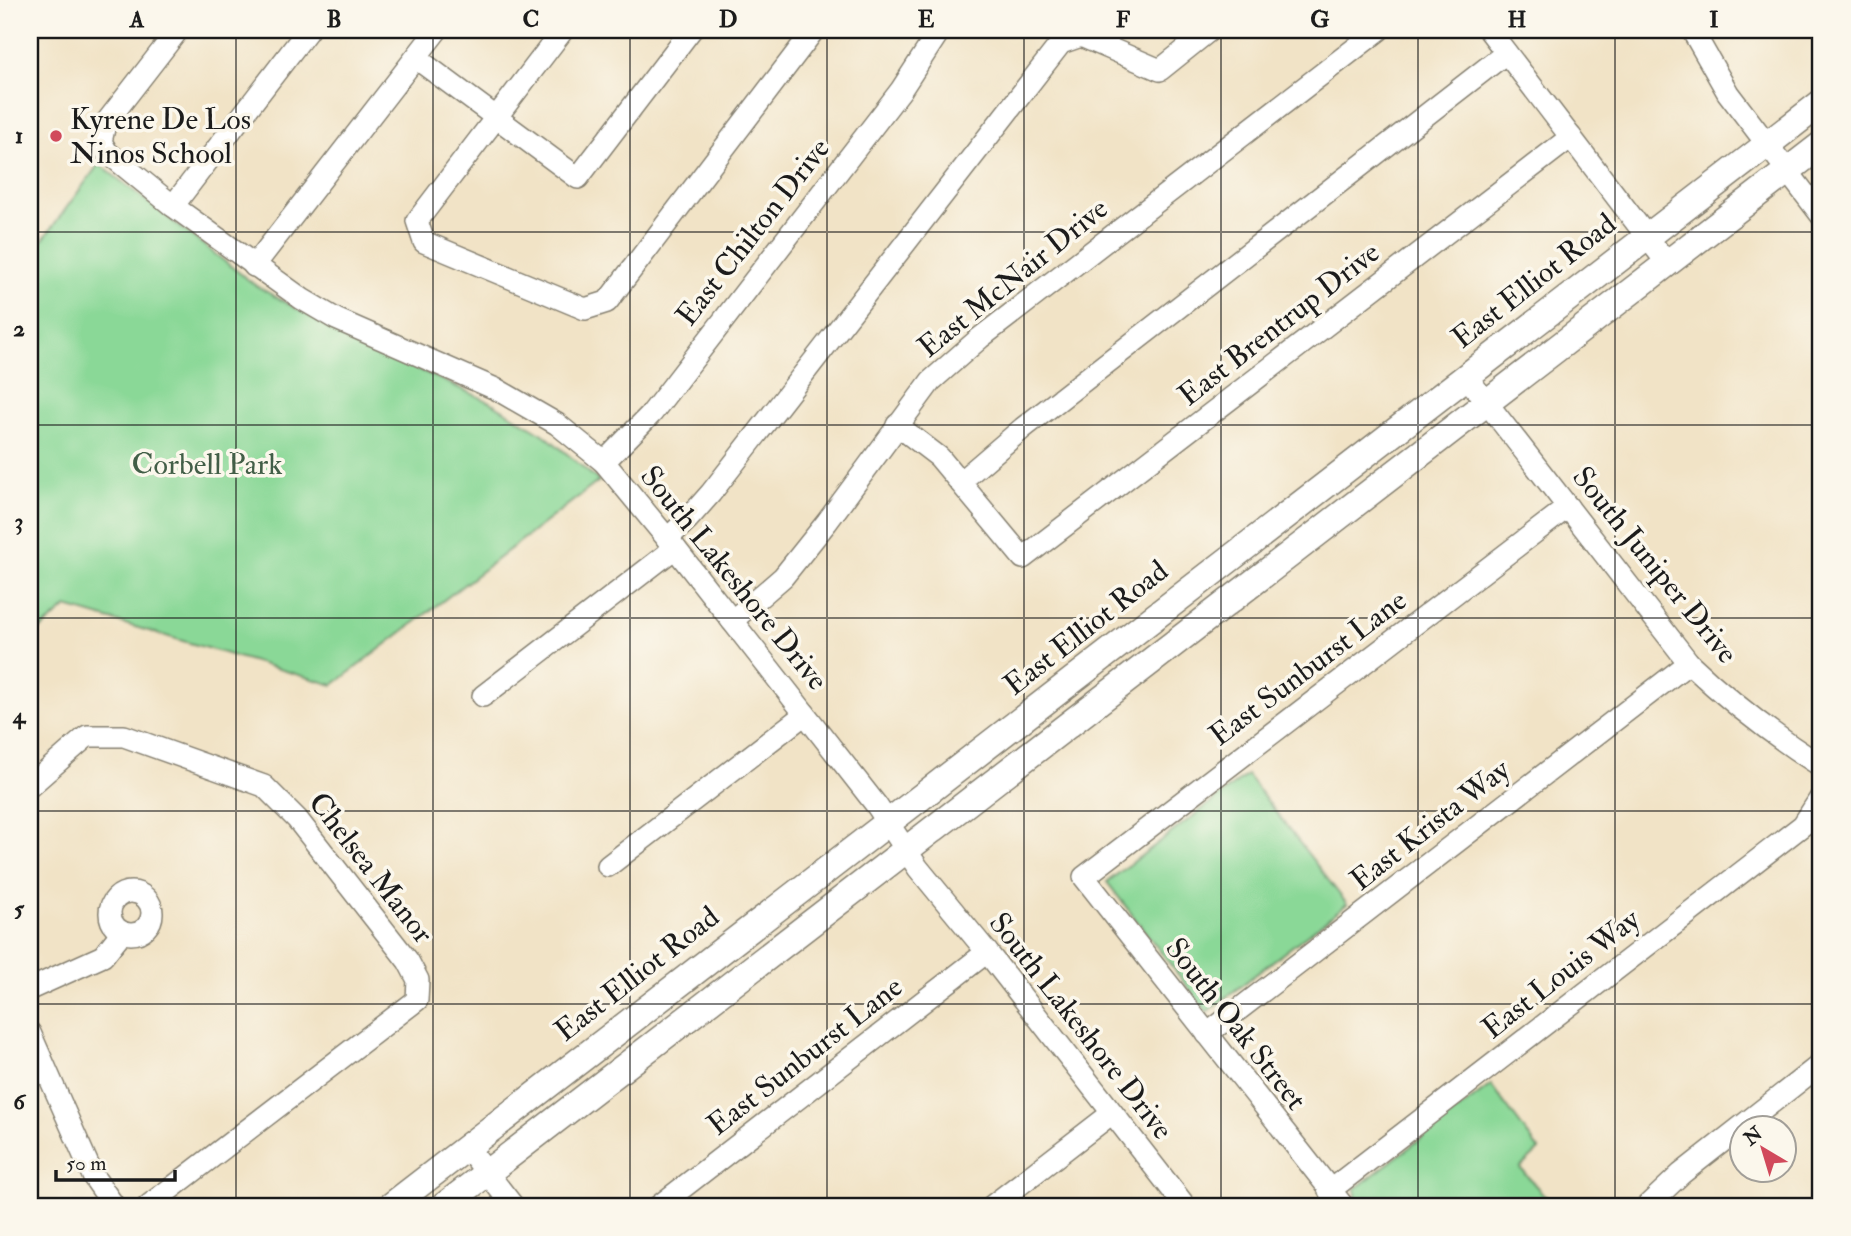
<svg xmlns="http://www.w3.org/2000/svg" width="1851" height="1236" font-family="'IM FELL Double Pica',serif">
  <rect width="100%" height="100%" fill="#fbf7ec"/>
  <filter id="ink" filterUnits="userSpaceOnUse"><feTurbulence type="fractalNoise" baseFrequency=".0143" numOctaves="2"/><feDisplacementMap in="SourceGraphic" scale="14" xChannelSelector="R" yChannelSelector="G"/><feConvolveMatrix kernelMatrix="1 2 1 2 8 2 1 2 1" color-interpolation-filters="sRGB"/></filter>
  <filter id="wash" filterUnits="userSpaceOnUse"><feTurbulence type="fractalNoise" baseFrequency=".00686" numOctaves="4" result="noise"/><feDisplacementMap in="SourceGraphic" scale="28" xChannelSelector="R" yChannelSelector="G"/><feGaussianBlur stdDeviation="1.57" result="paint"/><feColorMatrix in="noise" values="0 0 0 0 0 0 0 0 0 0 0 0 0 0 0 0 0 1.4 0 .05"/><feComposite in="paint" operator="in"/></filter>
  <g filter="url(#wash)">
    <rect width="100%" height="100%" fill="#f1e3c6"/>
    <g fill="#8ad897" stroke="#537a5a" stroke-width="2">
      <path d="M99 164 255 285 339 333 492 403 546 436 599 481 333 685 67 607 30 638V244L36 249Z"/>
      <path d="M1247 775 1347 904 1207 1012 1107 882Z"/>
      <path d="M1491 1085 1539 1150 1520 1168 1554 1206H1361L1356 1200V1188Z"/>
    </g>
  </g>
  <g filter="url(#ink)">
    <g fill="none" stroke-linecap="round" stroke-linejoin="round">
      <defs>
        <g id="minor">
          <path d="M178 30 105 124 101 142 107 152 173 206 302 299 336 319 498 390 557 424 604 462 675 548 877 806 918 868 987 952 1185 1206"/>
          <path d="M563 30 417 221 424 242 585 309 607 302 814 30"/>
          <path d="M1489 30 1667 263"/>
          <path d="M1692 30 1728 93 1821 215"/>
          <path d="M416 58 578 178 691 30"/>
          <path d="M173 206 308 30"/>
          <path d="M254 266 437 30"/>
          <path d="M1466 376 1689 663C1732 704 1771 734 1821 766"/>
          <path d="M897 425 939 457 1023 558 1571 137"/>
          <path d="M604 462 652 413 901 90 940 30"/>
          <path d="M960 482 1023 428 1506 53"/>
          <path d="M667 539 688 519 711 493 1061 43 1081 36 1160 70 1210 30"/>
          <path d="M732 621 783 577 827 522 931 381 980 338 1379 30"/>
          <path d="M483 696 675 548"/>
          <path d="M30 786 87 736H124L264 786 297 819 408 961 418 980 417 1000 148 1206"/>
          <path d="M608 866 805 714"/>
          <circle cx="131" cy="913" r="21"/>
          <path d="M30 989 103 956 122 932"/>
          <path d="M30 1033 93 1176 114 1206"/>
          <path d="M1207 1034 1689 663"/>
          <path d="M467 1147 513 1206"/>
          <path d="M1329 1191 1803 825 1821 797"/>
          <path d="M659 1206 987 952"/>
          <path d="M992 1206 1111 1114"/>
          <path d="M1343 1206 1084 877 1568 507"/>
          <path d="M1647 1206 1681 1174 1821 1064"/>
        </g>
        <g id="major">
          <path d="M391 1206 1821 103"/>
          <path d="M444 1206 1821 145"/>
        </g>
      </defs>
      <use href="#minor" stroke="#868071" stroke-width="24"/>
      <use href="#major" stroke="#868071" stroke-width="29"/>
      <use href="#minor" stroke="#fff" stroke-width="21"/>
      <use href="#major" stroke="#fff" stroke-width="26"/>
    </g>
  </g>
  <path fill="none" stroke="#1c1c1c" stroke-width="2" stroke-opacity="0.55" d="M236 30V1206M433 30V1206M630 30V1206M827 30V1206M1024 30V1206M1221 30V1206M1418 30V1206M1615 30V1206M30 232H1821M30 425H1821M30 618H1821M30 811H1821M30 1004H1821"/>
  <circle fill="#d1495b" stroke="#fbf7ec" stroke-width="2.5" cx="56" cy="136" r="7"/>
  <g text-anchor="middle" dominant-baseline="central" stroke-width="7" stroke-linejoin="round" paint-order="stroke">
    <g font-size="30" fill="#1c1c1c" stroke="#fbf7ec" text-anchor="start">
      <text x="70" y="119">Kyrene De Los<tspan x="70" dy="34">Ninos School</tspan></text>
    </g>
    <g font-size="30" fill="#1c1c1c" stroke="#fbf7ec">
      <text transform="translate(753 232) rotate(-52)">East Chilton Drive</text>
      <text transform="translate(1013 278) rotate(-39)">East McNair Drive</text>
      <text transform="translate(1534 281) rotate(-38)">East Elliot Road</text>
      <text transform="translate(1279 324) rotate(-38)">East Brentrup Drive</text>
      <text transform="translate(1655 565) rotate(51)">South Juniper Drive</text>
      <text transform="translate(734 578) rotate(51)">South Lakeshore Drive</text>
      <text transform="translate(1086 628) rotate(-38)">East Elliot Road</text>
      <text transform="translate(1308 668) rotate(-37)">East Sunburst Lane</text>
      <text transform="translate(1430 825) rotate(-38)">East Krista Way</text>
      <text transform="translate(371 868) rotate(52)">Chelsea Manor</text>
      <text transform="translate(637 974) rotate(-38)">East Elliot Road</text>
      <text transform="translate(1561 974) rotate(-38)">East Louis Way</text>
      <text transform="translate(1236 1024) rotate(52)">South Oak Street</text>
      <text transform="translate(1081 1026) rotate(52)">South Lakeshore Drive</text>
      <text transform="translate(805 1056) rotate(-38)">East Sunburst Lane</text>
    </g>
    <g font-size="30" fill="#425e47" stroke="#fbf7ec">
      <text x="207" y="464">Corbell Park</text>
    </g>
  </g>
  <rect width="1851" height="1236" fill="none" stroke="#fbf7ec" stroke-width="77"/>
  <g transform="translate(1763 1149) rotate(322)"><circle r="33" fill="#fbf7ec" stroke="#a29f99" stroke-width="2"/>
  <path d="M0-5L12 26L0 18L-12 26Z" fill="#d1495b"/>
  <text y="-10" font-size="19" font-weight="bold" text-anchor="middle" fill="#1c1c1c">N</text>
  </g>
  <path d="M56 1170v10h119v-10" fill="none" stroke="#1c1c1c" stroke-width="3.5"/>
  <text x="66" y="1170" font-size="21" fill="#1c1c1c" stroke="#fbf7ec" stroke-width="5" paint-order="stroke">50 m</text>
  <rect x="38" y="38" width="1774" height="1160" fill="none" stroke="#1c1c1c" stroke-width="2.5"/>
  <g font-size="23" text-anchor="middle" font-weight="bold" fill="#1c1c1c">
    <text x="137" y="27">A</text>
    <text x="334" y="27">B</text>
    <text x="531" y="27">C</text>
    <text x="728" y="27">D</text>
    <text x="926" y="27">E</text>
    <text x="1123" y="27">F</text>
    <text x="1320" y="27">G</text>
    <text x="1517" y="27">H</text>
    <text x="1714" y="27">I</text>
    <text x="19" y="143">1</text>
    <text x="19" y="336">2</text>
    <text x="19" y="529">3</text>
    <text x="19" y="723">4</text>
    <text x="19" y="916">5</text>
    <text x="19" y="1109">6</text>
  </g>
</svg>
